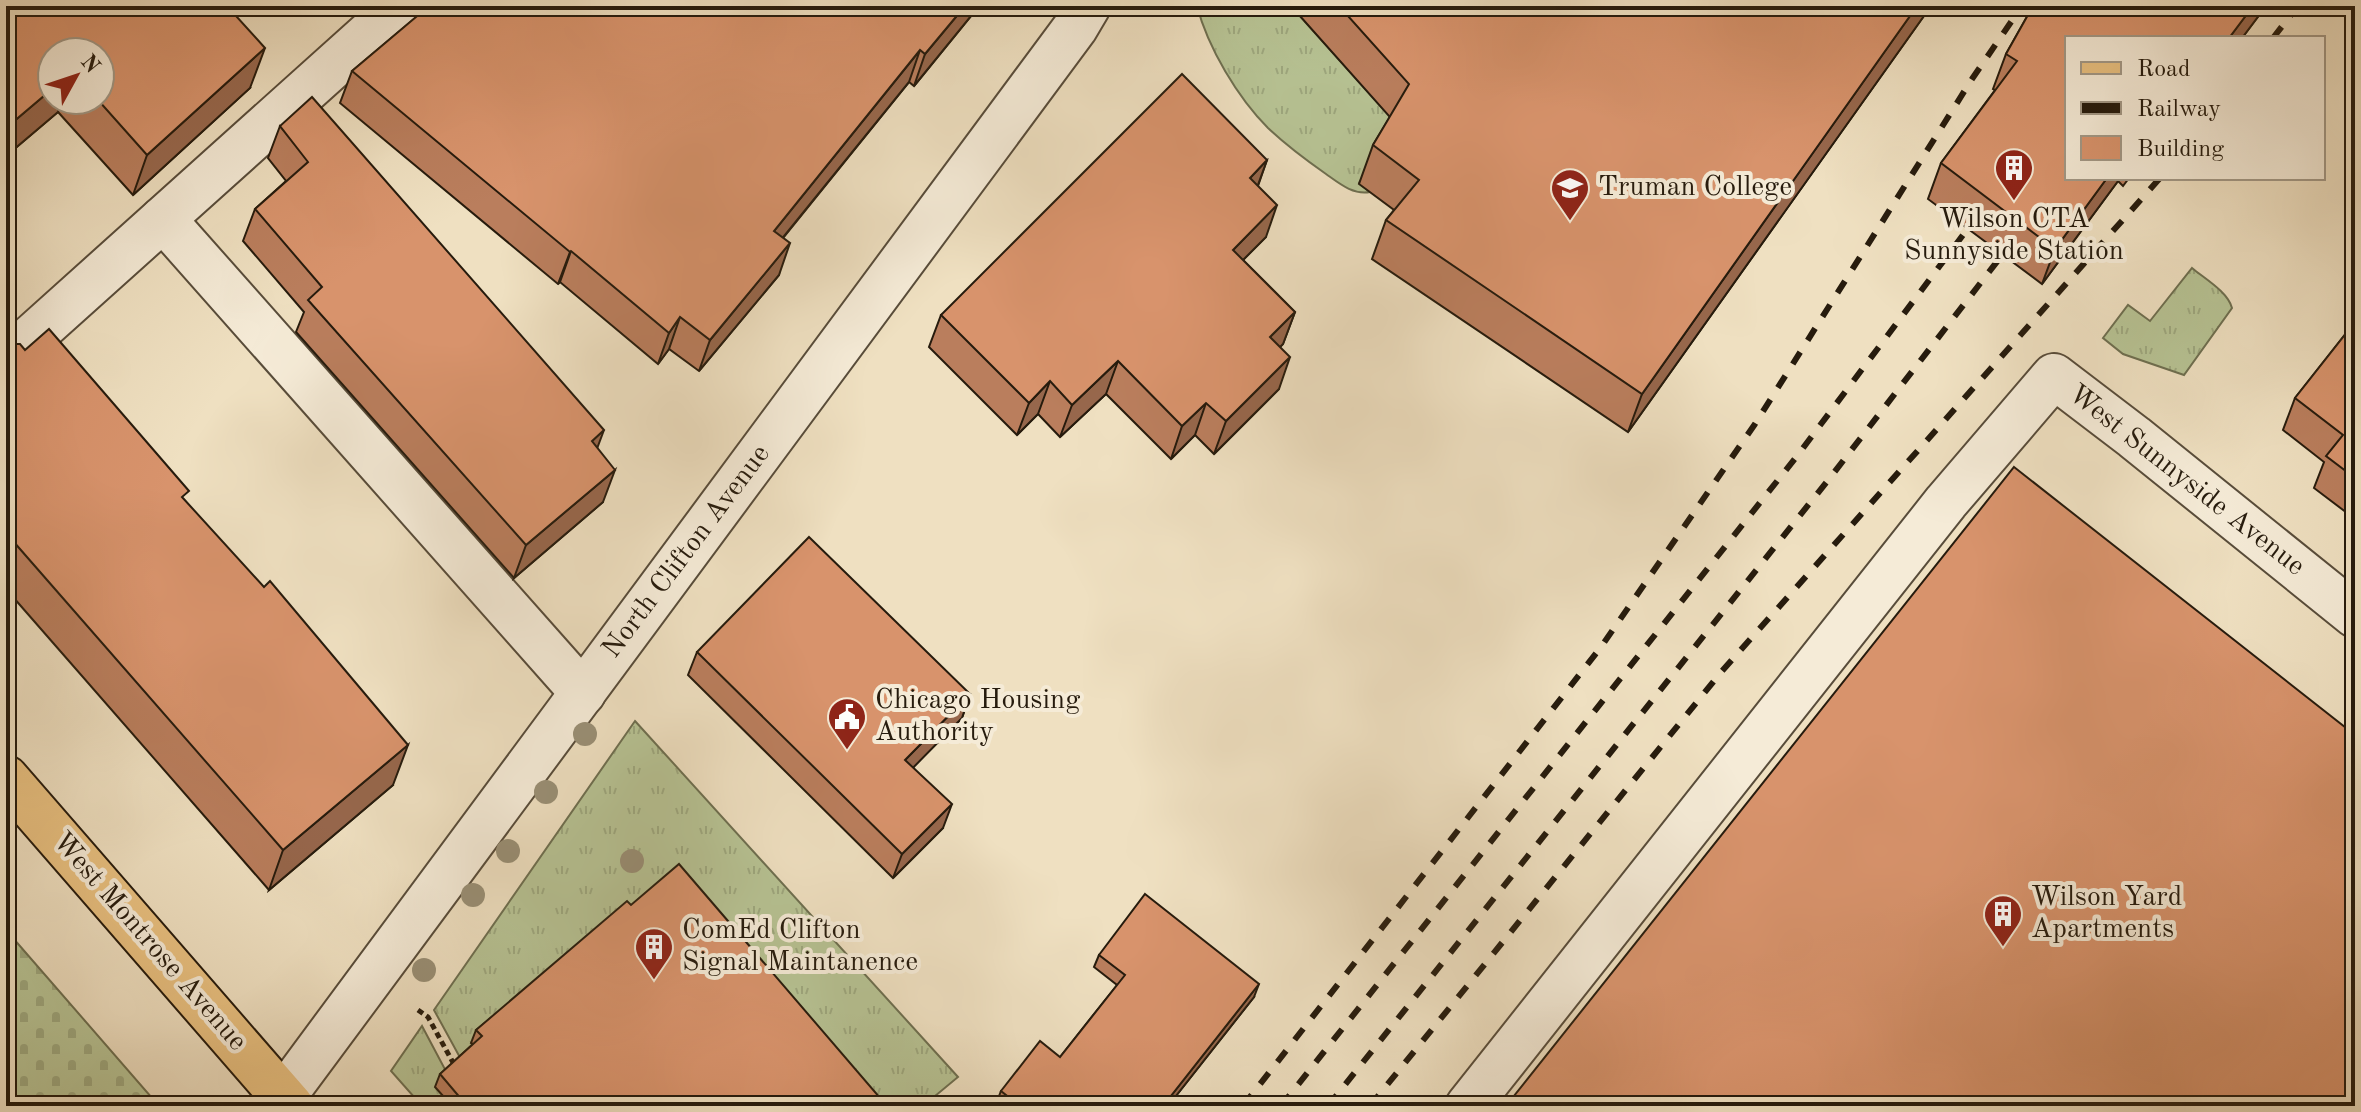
<svg xmlns="http://www.w3.org/2000/svg" width="2361" height="1112" font-family="'Old Standard TT',serif">
  <defs>
    <pattern id="grass-tufts" width="24" height="20" patternUnits="userSpaceOnUse" patternTransform="scale(2)"><rect width="24" height="20" fill="#b7c394"/><path d="M3 7l-1-3M5 7V3M7 7l1-3M15 17l-1-3M17 17v-4M19 17l1-3" fill="none" stroke="#9da77e"/></pattern>
    <pattern id="cemetery-stones" width="16" height="16" patternUnits="userSpaceOnUse" patternTransform="scale(2)"><rect width="16" height="16" fill="#b7c394"/><path d="M2 7V4a2 2 0 0 1 4 0v3zM10 15v-3a2 2 0 0 1 4 0v3z" fill="#9da77e"/></pattern>
  </defs>
  <rect width="100%" height="100%" fill="#efe0c1"/>
  <filter id="stains"><feTurbulence type="fractalNoise" baseFrequency=".0025" numOctaves="4"/><feColorMatrix values="0 0 0 0 .2 0 0 0 0 .09 0 0 0 0 .02 0 0 0 .5 -.17"/></filter>
  <radialGradient id="worn" r=".72"><stop offset=".6" stop-color="#630" stop-opacity="0"/><stop offset="1" stop-color="#630" stop-opacity=".3"/></radialGradient>
  <g fill="url(#grass-tufts)" stroke="#6e6f50" stroke-width="2">
    <path d="M1197 6H1291L1395 122 1359 183 1370 192C1353 195 1340 184 1326 174 1306 160 1286 145 1268 128 1238 98 1208 48 1197 6Z"/>
    <path d="M2192 268C2205 279 2228 292 2232 308L2184 375 2123 354 2103 338 2128 305 2150 321Z"/>
    <path d="M635 721 958 1077 923 1106H872L472 1043 478 1050 463 1063 434 1010Z"/>
    <path d="M422 1026 448 1075 436 1087 452 1106H422L391 1071Z"/>
  </g>
  <path fill="url(#cemetery-stones)" stroke="#6e6f50" stroke-width="2" d="M6 930 159 1106H6Z"/>
  <g fill="none" stroke-linecap="round" stroke-linejoin="round">
    <defs>
      <g id="minor">
        <path d="M163 219 583 693"/>
        <path d="M6 360 400 6"/>
        <path d="M283 1097 1075 28 1088 6"/>
        <path d="M1468 1106 1946 502 2054 376 2134 437 2355 615"/>
      </g>
      <path id="major" d="M6 778 291 1106"/>
    </defs>
    <use href="#minor" stroke="#584c3a" stroke-width="48"/>
    <use href="#major" stroke="#261b0d" stroke-width="48"/>
    <path stroke="#261b0d" stroke-width="5" stroke-dasharray="6 4" stroke-linecap="butt" d="M418 1010 428 1017 456 1068"/>
    <use href="#minor" stroke="#f5ebd7" stroke-width="44"/>
    <use href="#major" stroke="#e8c080" stroke-width="44"/>
    <g stroke="#261b0d" stroke-width="6" stroke-dasharray="14 14" stroke-linecap="butt">
      <path d="M2273 38 2298 6"/>
      <path d="M1243 1106 1601 647 1755 424 1972 79 2022 6"/>
      <path d="M1281 1106 1797 456 1981 211"/>
      <path d="M1328 1106 1829 479 2016 237"/>
      <path d="M1370 1106 1722 671 2160 178"/>
    </g>
  </g>
  <g fill="#998f75">
    <circle cx="585" cy="734" r="12"/>
    <circle cx="546" cy="792" r="12"/>
    <circle cx="508" cy="851" r="12"/>
    <circle cx="632" cy="861" r="12"/>
    <circle cx="473" cy="895" r="12"/>
    <circle cx="424" cy="970" r="12"/>
  </g>
  <g fill="#ba7e5d" stroke="#261b0d" stroke-width="2" fill-rule="evenodd">
    <path d="M6 6 250 88 133 195 58 112 6 156ZM52 52 100 100H52Z"/>
    <path d="M424 6H974L971 16 914 86 909 82 783 238 779 275 699 371 669 349 658 364 560 282 558 284 340 103 352 71 426 9Z"/>
    <path d="M1291 6H1931L1628 432 1372 259 1386 220 1394 210 1359 184 1373 145 1390 117Z"/>
    <path d="M2033 6H2266L2242 38H2067V178H2129L2123 186 2118 181 2042 284 1928 199 1941 163 1995 90 1993 89 2006 54Z"/>
    <path d="M280 126 597 448 603 502 514 578 296 332 304 312 243 241 255 209 286 181 268 158Z"/>
    <path d="M1267 160 1258 186 1266 237 1243 260 1295 312 1283 344 1280 347 1279 389 1214 454 1195 435 1171 459 1106 394 1060 437 1038 414 1017 435 929 347 941 315Z"/>
    <path d="M2355 322V519L2314 488 2324 462 2283 430 2295 398Z"/>
    <path d="M6 340 25 350 185 501 393 785 269 890 6 589Z"/>
    <path d="M697 652 970 694 962 718 913 767 943 828 893 878 688 675Z"/>
    <path d="M631 905 887 1106H452L435 1087 440 1074 473 1044 471 1043 476 1030Z"/>
    <path d="M1099 955 1254 997 1168 1106H999L996 1104 1001 1091 1060 1057 1117 985 1094 967Z"/>
  </g>
  <g fill="#97674c" stroke="#261b0d" stroke-width="2">
    <path d="M965 6H974L971 16 914 86 925 54Z"/>
    <path d="M1917 6H1931L1628 432 1642 394Z"/>
    <path d="M2253 6H2266L2242 38H2229Z"/>
    <path d="M265 48 250 88 133 195 147 155Z"/>
    <path d="M920 50 909 82 763 262 774 231Z"/>
    <path d="M52 89V100H62L58 112 6 156V128Z"/>
    <path d="M1267 160 1255 193 1250 178Z"/>
    <path d="M2107 178H2119L2118 181 2042 284 2055 249Z"/>
    <path d="M1277 205 1266 237 1221 282 1233 250Z"/>
    <path d="M790 243 779 275 699 371 710 340Z"/>
    <path d="M571 251 560 282 558 284 570 252Z"/>
    <path d="M1295 312 1283 344 1258 370 1270 337Z"/>
    <path d="M680 317 669 349 658 364 669 333Z"/>
    <path d="M1290 357 1279 389 1214 454 1226 421Z"/>
    <path d="M1118 361 1106 394 1060 437 1072 405Z"/>
    <path d="M1050 381 1038 414 1017 435 1029 403Z"/>
    <path d="M1206 403 1195 435 1171 459 1182 426Z"/>
    <path d="M604 430 592 462V441Z"/>
    <path d="M615 470 603 502 514 578 526 545Z"/>
    <path d="M970 694 962 718 897 784 905 760Z"/>
    <path d="M408 745 393 785 269 890 283 850Z"/>
    <path d="M952 804 943 828 893 878 902 854Z"/>
    <path d="M1259 984 1254 997 1168 1106H1163Z"/>
  </g>
  <g fill="#d8936c" stroke="#261b0d" stroke-width="2">
    <path d="M6 6H227L265 48 147 155 98 100H100V52H52V89L6 128Z"/>
    <path d="M429 6H965L925 54 920 50 774 231 790 243 710 340 680 317 669 333 571 251 570 252 352 71Z"/>
    <path d="M1339 6H1917L1642 394 1386 220 1419 180 1373 145 1409 84Z"/>
    <path d="M2033 6H2253L2229 38H2067V178H2107L2055 249 1941 163 2017 61 2006 54Z"/>
    <path d="M1182 74 1267 160 1250 178 1277 205 1233 250 1295 312 1270 337 1290 357 1226 421 1206 403 1182 426 1118 361 1072 405 1050 381 1029 403 941 315Z"/>
    <path d="M312 97 604 430 592 441 615 470 526 545 308 300 322 287 255 209 308 162 280 126Z"/>
    <path d="M2355 322V478L2326 456 2343 435 2295 398Z"/>
    <path d="M49 329 189 491 182 497 264 587 270 581 408 745 283 850 6 533V340L12 344H20L25 350Z"/>
    <path d="M2014 467 2355 735V1106H1506Z"/>
    <path d="M809 537 970 694 905 760 952 804 902 854 697 652Z"/>
    <path d="M679 864 887 1106H467L440 1074 482 1036 476 1030 627 901 631 905Z"/>
    <path d="M1145 894 1259 984 1163 1106H1020L1001 1091 1040 1041 1060 1057 1125 975 1099 955Z"/>
  </g>
  <defs>
    <symbol id="building-pin" viewBox="-11 -11 22 30"><path d="M0 17L-7.5 6A9.5 9.5 0 1 1 7.5 6Z" fill="#8f2418" stroke="#f5ebd7"/><path d="M-4-6H4V6H1V3H-1V6H-4ZM-2.5-4.3h1.7v1.8h-1.7ZM.8-4.3h1.7v1.8H.8ZM-2.5-1h1.7V.8h-1.7ZM.8-1h1.7V.8H.8Z" fill="#fff"/></symbol>
    <symbol id="university-pin" viewBox="-11 -11 22 30"><path d="M0 17L-7.5 6A9.5 9.5 0 1 1 7.5 6Z" fill="#8f2418" stroke="#f5ebd7"/><path d="M0-5L7-2L0 1L-7-2ZM-4 1L0 2.5L4 1V4Q0 6-4 4Z" fill="#fff"/></symbol>
    <symbol id="civic-pin" viewBox="-11 -11 22 30"><path d="M0 17L-7.5 6A9.5 9.5 0 1 1 7.5 6Z" fill="#8f2418" stroke="#f5ebd7"/><path d="M-.6-6.5H3V-4.5H.6V-3L4-1V1h2V6H-6V1h2V-1L-.6-3ZM-1.2 2.5V6h2.4V2.5Z" fill="#fff"/></symbol>
  </defs>
  <g fill-rule="evenodd">
    <use href="#building-pin" x="1992" y="146" width="44" height="60"/>
    <use href="#university-pin" x="1548" y="166" width="44" height="60"/>
    <use href="#civic-pin" x="825" y="695" width="44" height="60"/>
    <use href="#building-pin" x="1981" y="892" width="44" height="60"/>
    <use href="#building-pin" x="632" y="925" width="44" height="60"/>
  </g>
  <g text-anchor="middle" dominant-baseline="central" stroke-width="8" stroke-linejoin="round" paint-order="stroke">
    <g font-size="28" fill="#261b0d" stroke="#f5ebd7" text-anchor="start">
      <text x="1598" y="188">Truman College</text>
      <text x="2014" y="220" text-anchor="middle">Wilson CTA<tspan x="2014" dy="32">Sunnyside Station</tspan></text>
      <text x="875" y="701">Chicago Housing<tspan x="875" dy="32">Authority</tspan></text>
      <text x="2031" y="898">Wilson Yard<tspan x="2031" dy="32">Apartments</tspan></text>
      <text x="682" y="931">ComEd Clifton<tspan x="682" dy="32">Signal Maintanence</tspan></text>
    </g>
    <g font-size="28" fill="#261b0d" stroke="#f5ebd7">
      <text transform="translate(2186 481) rotate(38)">West Sunnyside Avenue</text>
      <text transform="translate(687 552) rotate(-53)">North Clifton Avenue</text>
      <text transform="translate(149 942) rotate(49)">West Montrose Avenue</text>
    </g>
  </g>
  <rect width="2361" height="1112" fill="none" stroke="#efe0c1" stroke-width="32"/>
  <rect x="8" y="8" width="2345" height="1096" fill="none" stroke="#261b0d" stroke-width="4"/>
  <rect x="16" y="16" width="2329" height="1080" fill="none" stroke="#261b0d" stroke-width="2"/>
  <rect x="2065" y="36" width="260" height="144" fill="#f5ebd7" stroke="#a29886" stroke-width="2"/>
  <rect x="2081" y="62" width="40" height="12" fill="#e8c080" stroke="#a29886" stroke-width="2"/>
  <text x="2137" y="76" font-size="24" fill="#261b0d">Road</text>
  <rect x="2081" y="102" width="40" height="12" fill="#261b0d" stroke="#a29886" stroke-width="2"/>
  <text x="2137" y="116" font-size="24" fill="#261b0d">Railway</text>
  <rect x="2081" y="136" width="40" height="24" fill="#d8936c" stroke="#a29886" stroke-width="2"/>
  <text x="2137" y="156" font-size="24" fill="#261b0d">Building</text>
  <g transform="translate(76 76) rotate(50)"><circle r="38" fill="#f5ebd7" stroke="#a29886" stroke-width="2"/>
  <path d="M0-6L14 30L0 20L-14 30Z" fill="#8f2418"/>
  <text y="-12" font-size="22" font-weight="bold" text-anchor="middle" fill="#261b0d">N</text>
  </g>
  <rect width="100%" height="100%" filter="url(#stains)"/>
  <rect width="100%" height="100%" fill="url(#worn)"/>
</svg>
